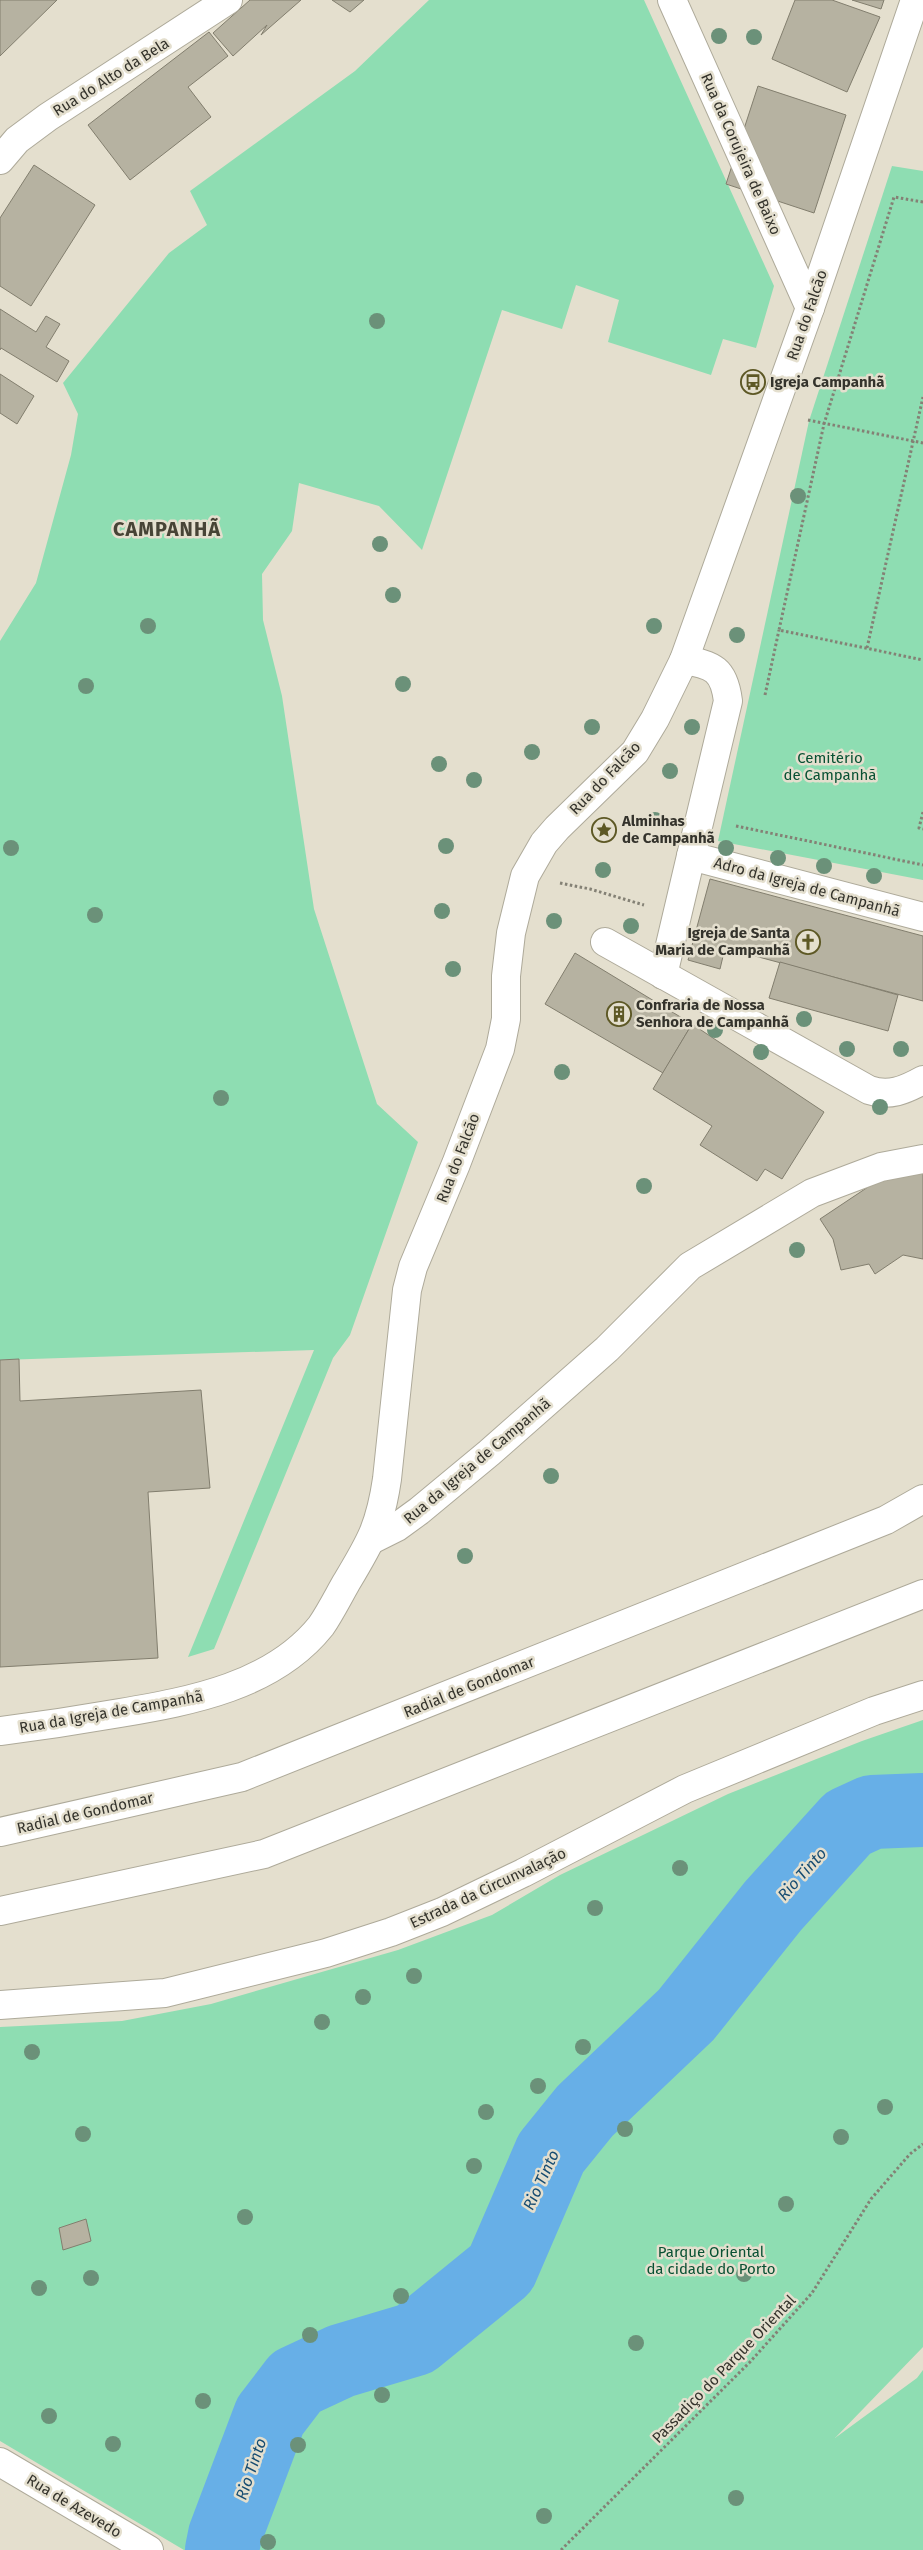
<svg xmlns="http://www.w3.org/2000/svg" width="923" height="2550" font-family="'Fira Sans',sans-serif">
  <rect width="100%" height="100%" fill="#e4dfce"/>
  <g fill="#8eddb2">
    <path d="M429 0H644L774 286 756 348 723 339 711 375 608 342 619 300 576 285 562 329 502 310 422 550 379 506 299 483 292 531 262 574 263 620 282 696 314 909 377 1104 418 1142 350 1335 333 1358 214 1649 188 1657 314 1350 0 1360V641L36 583 71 455 78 414 63 383 169 253 207 225 190 191 355 71Z"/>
    <path d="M892 166 923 171V880L718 841 809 421Z"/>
    <path d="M923 1720V2347L835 2438 917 2378 923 2370V2550H184L0 2441V2027L122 2021 211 2004 398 1950 492 1915 560 1875 728 1794 862 1741Z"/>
  </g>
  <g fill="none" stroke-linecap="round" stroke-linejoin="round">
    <path stroke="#67afe7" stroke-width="74" d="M222 2550 225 2535 270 2416 296 2382 341 2361 415 2339 501 2269 551 2153 585 2111 686 2015 773 1906 848 1823 872 1812 923 1810"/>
  </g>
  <g fill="#b6b2a1" stroke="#827e6e">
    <path d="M0 0H57L0 56Z"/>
    <path d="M250 0H301L261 35 267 25 233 56 213 33Z"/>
    <path d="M332 0H364L350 12Z"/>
    <path d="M795 0H832L880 17 847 92 772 59Z"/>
    <path d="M852 0H884L881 9Z"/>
    <path d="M209 32 228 56 188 87 211 117 130 180 88 125Z"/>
    <path d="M758 86 846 115 814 213 726 184Z"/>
    <path d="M34 165 95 205 31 306 0 286V218Z"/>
    <path d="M0 309 36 332 46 316 60 324 46 347 69 361 57 382 1 348 0 350Z"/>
    <path d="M0 374 34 396 17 424 0 413Z"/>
    <path d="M710 879 923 936V1001L725 948 720 969 688 960Z"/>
    <path d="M575 953 692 1024 663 1073 545 1004Z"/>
    <path d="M780 962 898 995 888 1031 769 998Z"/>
    <path d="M692 1024 824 1112 782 1179 765 1169 757 1181 700 1145 712 1126 653 1089Z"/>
    <path d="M923 1168V1259L903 1255 875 1274 869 1264 841 1270 833 1239 820 1219 883 1177Z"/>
    <path d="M19 1359 20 1401 201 1390 210 1488 148 1492 158 1658 0 1667V1360Z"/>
    <path d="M86 2219 91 2241 63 2250 59 2228Z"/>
  </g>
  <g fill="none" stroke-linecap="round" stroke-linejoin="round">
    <defs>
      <g id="minor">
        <path d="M672 0 810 308"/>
        <path d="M0 160 17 140 48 117 228 0"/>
        <path d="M684 660C713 665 724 669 728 701L691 856 923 917"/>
        <path d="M605 942 869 1090C889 1097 905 1090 923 1080"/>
        <path d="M663 975 691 856"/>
        <path d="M373 1539 397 1527 419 1511 489 1453 607 1349 690 1266 812 1193 881 1167 923 1159"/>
        <path d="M0 1731C40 1726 80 1720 120 1713 191 1701 273 1686 321 1626 330 1613 338 1597 346 1583 370 1543 380 1527 387 1479L407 1290 413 1267 456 1164 500 1049 506 1019V976L511 933 525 876 544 843 557 828 635 752 655 719 684 660 810 308 915 0"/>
        <path d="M0 2462 149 2550"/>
      </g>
      <path id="major" d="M0 2005 165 1993 326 1953 391 1932 442 1912 523 1873 685 1789 874 1711 923 1695"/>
      <g id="highway">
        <path d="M0 1832 242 1777 886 1520 923 1499"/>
        <path d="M0 1911 264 1854 923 1594"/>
      </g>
    </defs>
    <use href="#minor" stroke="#aeaa9a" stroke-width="30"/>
    <use href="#major" stroke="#aeaa9a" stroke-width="30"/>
    <use href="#highway" stroke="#aeaa9a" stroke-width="30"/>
    <g stroke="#848175" stroke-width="3" stroke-dasharray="2.5 2.5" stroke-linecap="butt">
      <path d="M923 202 894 197 824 424 779 630 923 660"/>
      <path d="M808 420 923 443"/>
      <path d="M867 648 923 397"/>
      <path d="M765 695 779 630"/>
      <path d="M923 812 919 828 923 829"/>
      <path d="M736 826 923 865"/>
      <path d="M560 883 590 889 644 905"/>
      <path d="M561 2550 750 2362 812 2293 871 2199 910 2154 923 2144"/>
    </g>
    <use href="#minor" stroke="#fff" stroke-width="28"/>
    <use href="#major" stroke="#fff" stroke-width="28"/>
    <use href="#highway" stroke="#fff" stroke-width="28"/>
  </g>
  <g fill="#6b9179">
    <circle cx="719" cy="36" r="8"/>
    <circle cx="754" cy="37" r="8"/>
    <circle cx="377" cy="321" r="8"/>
    <circle cx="798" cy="496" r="8"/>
    <circle cx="380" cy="544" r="8"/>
    <circle cx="393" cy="595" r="8"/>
    <circle cx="148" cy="626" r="8"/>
    <circle cx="654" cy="626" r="8"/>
    <circle cx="737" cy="635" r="8"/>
    <circle cx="403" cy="684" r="8"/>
    <circle cx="86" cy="686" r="8"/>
    <circle cx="592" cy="727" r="8"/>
    <circle cx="692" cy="727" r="8"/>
    <circle cx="532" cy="752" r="8"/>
    <circle cx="439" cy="764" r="8"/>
    <circle cx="670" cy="771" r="8"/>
    <circle cx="474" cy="780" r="8"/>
    <circle cx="655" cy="820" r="8"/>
    <circle cx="446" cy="846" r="8"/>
    <circle cx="11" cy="848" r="8"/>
    <circle cx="726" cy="848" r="8"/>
    <circle cx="778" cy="858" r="8"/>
    <circle cx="824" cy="866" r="8"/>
    <circle cx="603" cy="870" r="8"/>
    <circle cx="874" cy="876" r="8"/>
    <circle cx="442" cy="911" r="8"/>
    <circle cx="95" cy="915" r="8"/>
    <circle cx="554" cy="921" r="8"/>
    <circle cx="631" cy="926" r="8"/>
    <circle cx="453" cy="969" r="8"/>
    <circle cx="804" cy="1019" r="8"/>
    <circle cx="715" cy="1030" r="8"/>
    <circle cx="847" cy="1049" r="8"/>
    <circle cx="901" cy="1049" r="8"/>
    <circle cx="761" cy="1052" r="8"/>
    <circle cx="562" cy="1072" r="8"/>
    <circle cx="221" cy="1098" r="8"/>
    <circle cx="880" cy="1107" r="8"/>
    <circle cx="644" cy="1186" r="8"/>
    <circle cx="797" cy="1250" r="8"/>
    <circle cx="551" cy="1476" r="8"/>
    <circle cx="465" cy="1556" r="8"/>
    <circle cx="680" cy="1868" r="8"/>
    <circle cx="595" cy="1908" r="8"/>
    <circle cx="414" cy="1976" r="8"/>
    <circle cx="363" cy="1997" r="8"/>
    <circle cx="322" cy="2022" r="8"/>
    <circle cx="583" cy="2047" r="8"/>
    <circle cx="32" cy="2052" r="8"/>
    <circle cx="538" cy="2086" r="8"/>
    <circle cx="885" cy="2107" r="8"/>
    <circle cx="486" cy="2112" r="8"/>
    <circle cx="625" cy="2129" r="8"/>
    <circle cx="83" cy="2134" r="8"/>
    <circle cx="841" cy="2137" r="8"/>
    <circle cx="474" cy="2166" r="8"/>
    <circle cx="786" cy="2204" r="8"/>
    <circle cx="245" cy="2217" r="8"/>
    <circle cx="744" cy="2274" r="8"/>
    <circle cx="91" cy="2278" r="8"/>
    <circle cx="39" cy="2288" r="8"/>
    <circle cx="401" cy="2296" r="8"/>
    <circle cx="310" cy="2335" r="8"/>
    <circle cx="636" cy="2343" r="8"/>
    <circle cx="382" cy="2395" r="8"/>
    <circle cx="203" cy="2401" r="8"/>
    <circle cx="49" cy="2416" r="8"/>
    <circle cx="113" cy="2444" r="8"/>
    <circle cx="298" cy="2445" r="8"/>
    <circle cx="736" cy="2498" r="8"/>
    <circle cx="544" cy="2516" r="8"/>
    <circle cx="268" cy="2542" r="8"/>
  </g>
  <defs>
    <symbol id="bus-ring" viewBox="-11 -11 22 22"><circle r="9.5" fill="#e4dfce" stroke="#5d5825" stroke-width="1.5"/><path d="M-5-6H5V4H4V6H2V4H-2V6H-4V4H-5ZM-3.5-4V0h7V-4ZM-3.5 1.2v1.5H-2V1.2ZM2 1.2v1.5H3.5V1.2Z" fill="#5d5825"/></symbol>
    <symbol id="sight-ring" viewBox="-11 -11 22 22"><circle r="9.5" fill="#e4dfce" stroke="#5d5825" stroke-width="1.5"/><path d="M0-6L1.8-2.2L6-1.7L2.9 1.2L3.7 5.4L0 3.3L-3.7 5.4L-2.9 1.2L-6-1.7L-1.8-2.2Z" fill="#5d5825"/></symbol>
    <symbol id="church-ring" viewBox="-11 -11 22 22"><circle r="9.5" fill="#e4dfce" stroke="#5d5825" stroke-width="1.5"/><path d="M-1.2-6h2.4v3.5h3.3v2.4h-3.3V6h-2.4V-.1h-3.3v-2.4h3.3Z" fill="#5d5825"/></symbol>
    <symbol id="building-ring" viewBox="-11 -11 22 22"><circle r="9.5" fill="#e4dfce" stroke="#5d5825" stroke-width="1.5"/><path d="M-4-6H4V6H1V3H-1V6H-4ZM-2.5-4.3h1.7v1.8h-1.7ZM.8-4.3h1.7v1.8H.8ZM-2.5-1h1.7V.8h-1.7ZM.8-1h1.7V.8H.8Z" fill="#5d5825"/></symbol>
  </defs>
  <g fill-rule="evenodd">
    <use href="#bus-ring" x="739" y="368" width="28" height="28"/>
    <use href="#sight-ring" x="590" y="816" width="28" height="28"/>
    <use href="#church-ring" x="794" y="928" width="28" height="28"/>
    <use href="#building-ring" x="605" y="1000" width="28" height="28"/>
  </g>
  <g text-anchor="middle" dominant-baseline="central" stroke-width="5" stroke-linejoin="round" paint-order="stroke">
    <g font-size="15" fill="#34332c" stroke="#e4dfce">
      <text transform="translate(111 77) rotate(-32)">Rua do Alto da Bela</text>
      <text transform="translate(741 154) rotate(66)">Rua da Corujeira de Baixo</text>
      <text transform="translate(807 315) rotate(-71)">Rua do Falcão</text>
      <text transform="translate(605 778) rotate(-46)">Rua do Falcão</text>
      <text transform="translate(807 887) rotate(15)">Adro da Igreja de Campanhã</text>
      <text transform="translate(458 1158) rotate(-69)">Rua do Falcão</text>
      <text transform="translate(477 1461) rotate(-40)">Rua da Igreja de Campanhã</text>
      <text transform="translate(469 1687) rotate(-22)">Radial de Gondomar</text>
      <text transform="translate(111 1712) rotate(-10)">Rua da Igreja de Campanhã</text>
      <text transform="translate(85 1813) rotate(-13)">Radial de Gondomar</text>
      <text transform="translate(488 1888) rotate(-25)">Estrada da Circunvalação</text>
      <text transform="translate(724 2369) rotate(-46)">Passadiço do Parque Oriental</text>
      <text transform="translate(74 2506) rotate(31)">Rua de Azevedo</text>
    </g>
    <g font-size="15" font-weight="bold" fill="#34332c" stroke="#e4dfce" text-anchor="start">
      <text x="770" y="382">Igreja Campanhã</text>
      <text x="622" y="821">Alminhas<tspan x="622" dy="17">de Campanhã</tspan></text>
      <text x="790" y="933" text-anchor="end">Igreja de Santa<tspan x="790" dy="17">Maria de Campanhã</tspan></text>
      <text x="636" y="1005">Confraria de Nossa<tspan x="636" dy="17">Senhora de Campanhã</tspan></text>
    </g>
    <g font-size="15" fill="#085133" stroke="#e4dfce">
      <text x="830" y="758">Cemitério<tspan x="830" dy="17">de Campanhã</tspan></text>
      <text x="711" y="2252">Parque Oriental<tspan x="711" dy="17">da cidade do Porto</tspan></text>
    </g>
    <g font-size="16" font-style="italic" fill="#164c71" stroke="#e4dfce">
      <text transform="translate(802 1874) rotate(-48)">Rio Tinto</text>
      <text transform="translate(541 2180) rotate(-65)">Rio Tinto</text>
      <text transform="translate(251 2469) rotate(-71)">Rio Tinto</text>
    </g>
    <g font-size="20" font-weight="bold" letter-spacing="1" fill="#474436" stroke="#e4dfce">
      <text x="167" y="529">CAMPANHÃ</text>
    </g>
  </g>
</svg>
